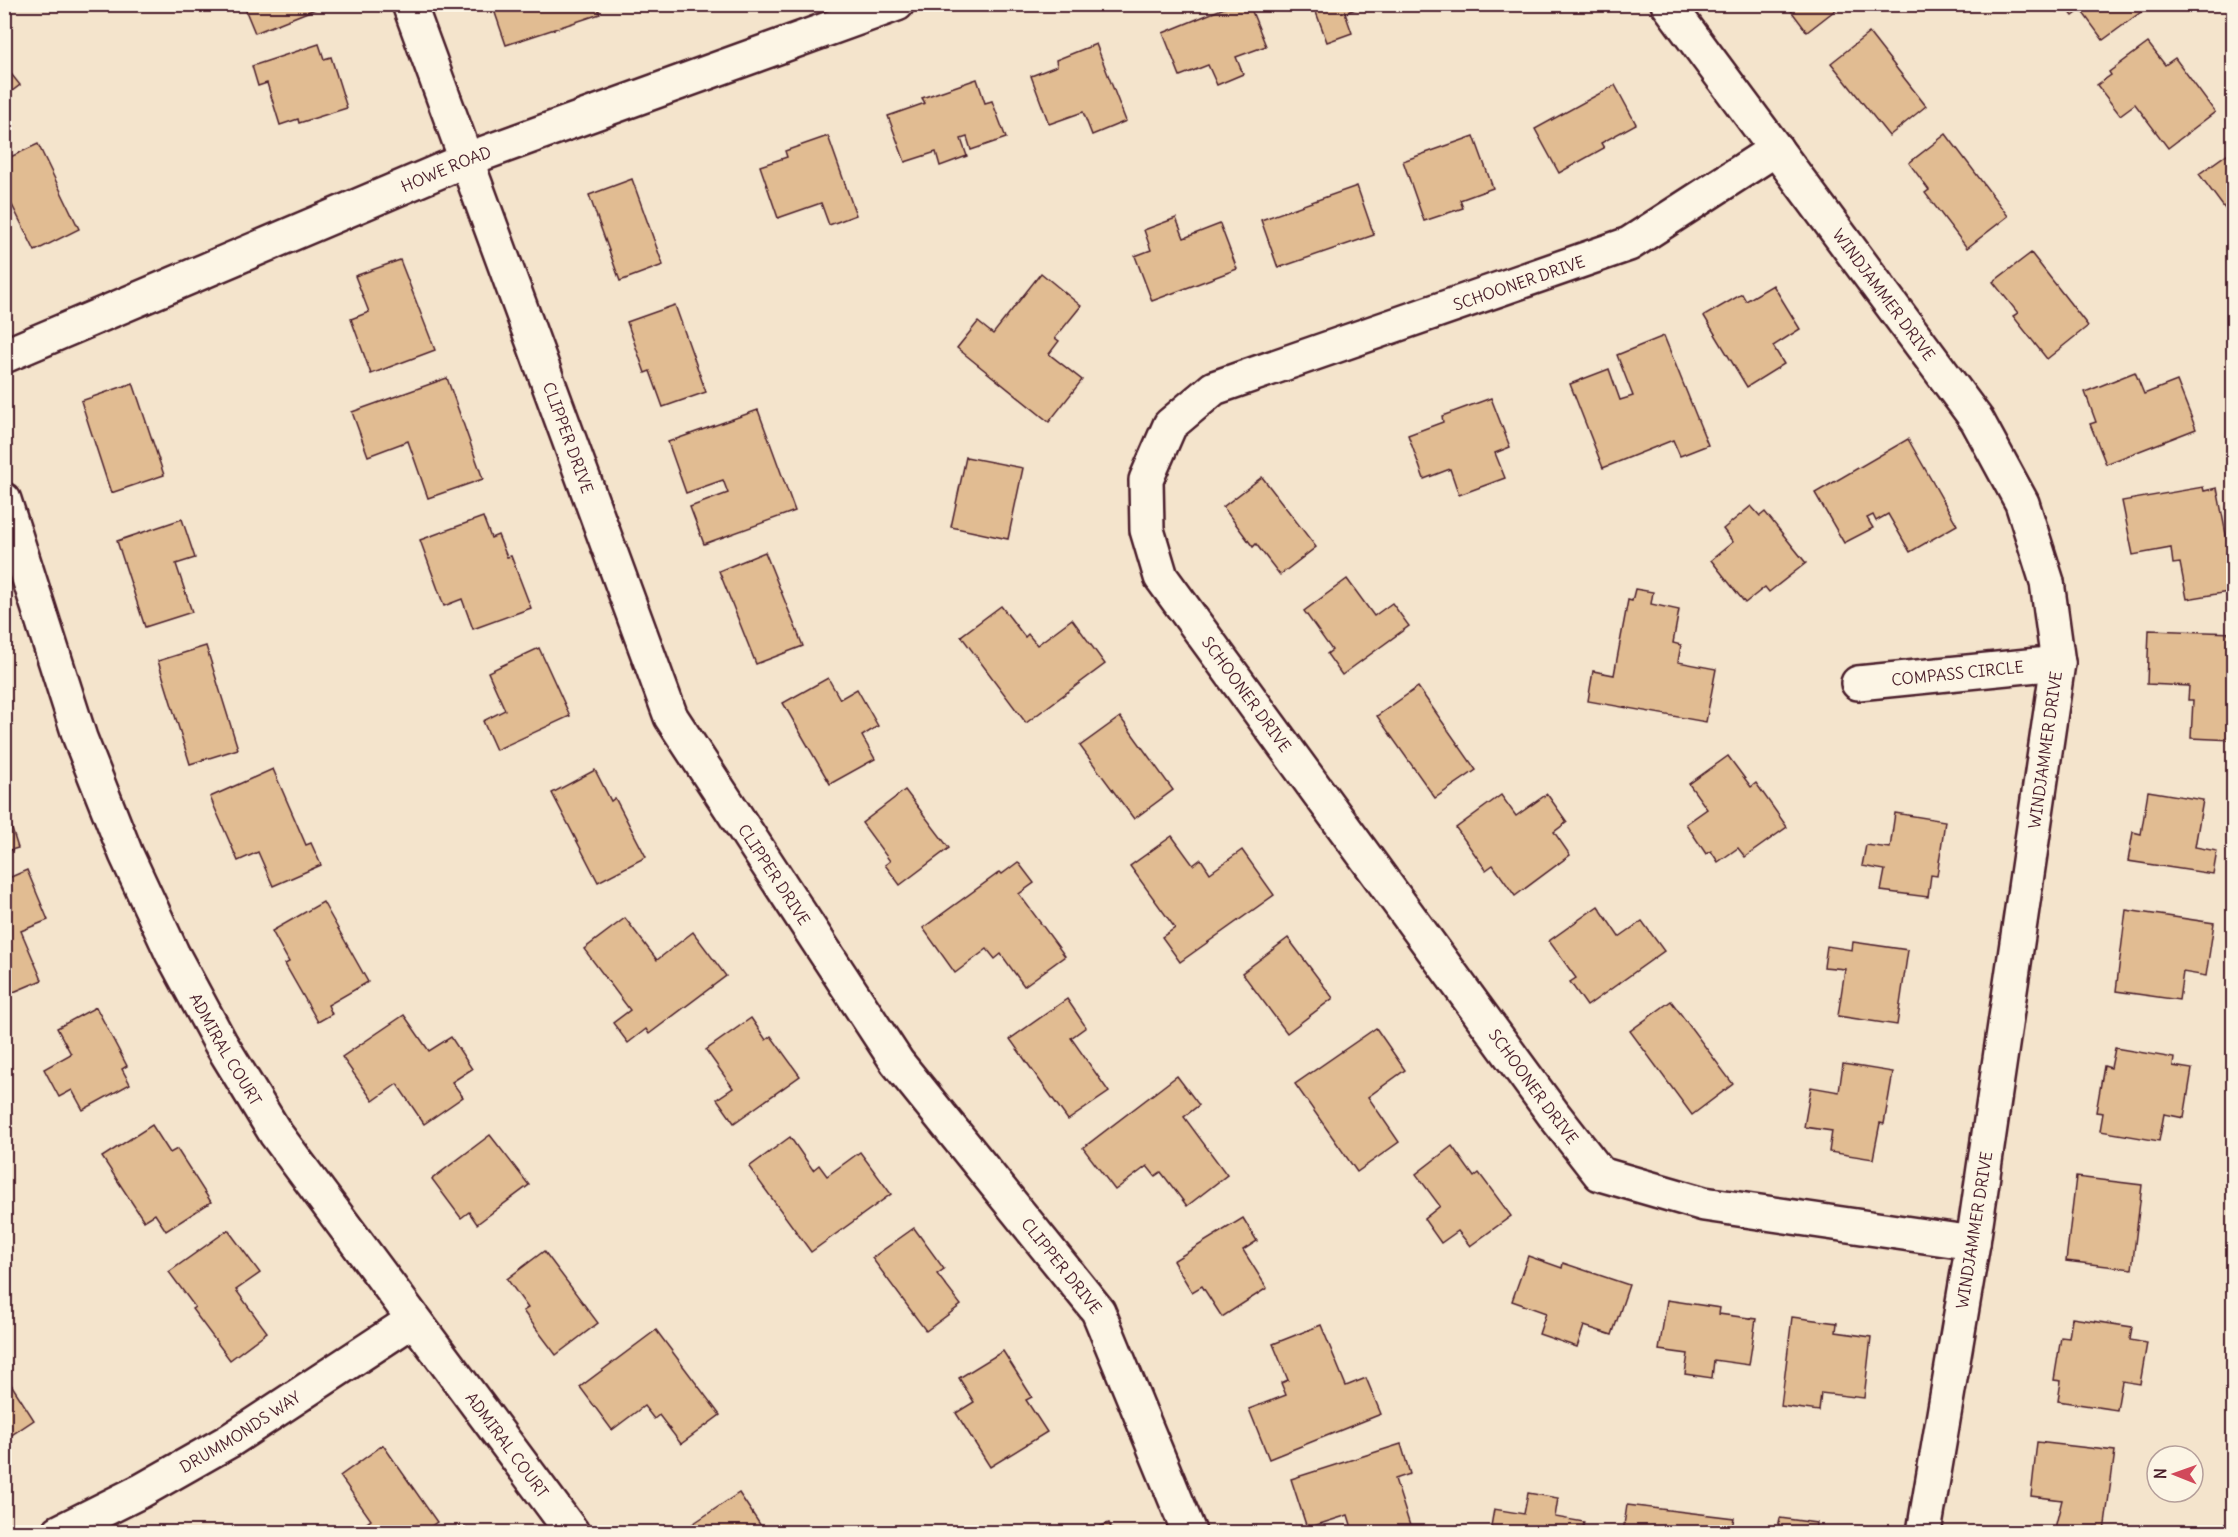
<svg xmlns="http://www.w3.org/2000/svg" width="2238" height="1537" font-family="Delius,sans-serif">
  <rect width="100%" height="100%" fill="#f4e4cc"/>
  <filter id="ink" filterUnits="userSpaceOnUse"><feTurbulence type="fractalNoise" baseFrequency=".0167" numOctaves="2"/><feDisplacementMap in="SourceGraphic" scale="12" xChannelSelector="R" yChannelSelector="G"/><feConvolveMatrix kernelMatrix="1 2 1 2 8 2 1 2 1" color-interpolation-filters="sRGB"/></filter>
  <g filter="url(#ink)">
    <g fill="#e1bc92" stroke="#4a1f2b" stroke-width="1.5">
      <path d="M243 4H313L315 9 255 33Z"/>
      <path d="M492 4H597L600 14 506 45Z"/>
      <path d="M1234 4H1249L1266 46 1236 57 1243 74 1217 85 1208 65 1180 76 1163 33Z"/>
      <path d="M1313 4H1368L1345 13 1352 33 1327 42Z"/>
      <path d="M1786 4H1843L1807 32Z"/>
      <path d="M2051 4H2141L2145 9 2103 40 2081 10 2073 16 2065 6 2057 12Z"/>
      <path d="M1869 33 1926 106 1889 136 1831 63Z"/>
      <path d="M2148 43 2165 65 2175 58 2215 112 2168 148 2135 104 2120 115 2097 85 2111 75 2109 72Z"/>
      <path d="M319 44 324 59 331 57 347 108 299 123 298 119 280 125 267 83 258 86 252 66Z"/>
      <path d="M1096 44 1126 121 1092 135 1083 112 1049 124 1031 76 1057 66 1056 60Z"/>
      <path d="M4 65 20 85 4 97Z"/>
      <path d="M977 79 985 103 992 101 1006 138 971 150 967 137 961 139 967 156 940 166 936 152 905 162 888 116 925 103 922 98Z"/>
      <path d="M1615 85 1636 124 1601 143 1604 148 1559 173 1535 129Z"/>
      <path d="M1946 134 2008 216 1967 248 1925 193 1929 190 1909 163Z"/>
      <path d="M828 136 856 215 829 225 821 203 778 218 760 166 787 157 785 151Z"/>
      <path d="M1474 136 1493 188 1460 200 1463 208 1424 221 1403 161Z"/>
      <path d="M38 144 79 229 35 251 4 189V160Z"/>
      <path d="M2234 149V221L2199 174Z"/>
      <path d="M632 179 663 265 620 281 589 195Z"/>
      <path d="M1357 186 1374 235 1278 268 1261 220Z"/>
      <path d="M1176 218 1184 238 1220 224 1237 269 1152 301 1135 256 1151 250 1144 230Z"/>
      <path d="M2031 253 2088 326 2047 359 2013 316 2018 313 1993 282Z"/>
      <path d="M400 260 435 350 371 374 351 319 369 312 355 276Z"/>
      <path d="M1041 273 1081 306 1055 338 1059 341 1049 354 1082 380 1049 422 957 348 978 322 993 334Z"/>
      <path d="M1773 285 1800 329 1773 346 1784 364 1747 387 1704 316 1742 294 1746 301Z"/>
      <path d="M675 305 706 392 663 407 650 371 645 373 627 322Z"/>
      <path d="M1664 336 1708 445 1680 456 1673 440 1603 468 1570 384 1609 369 1620 400 1633 396 1617 355Z"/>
      <path d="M2135 372 2144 394 2177 381 2196 429 2106 464 2090 424 2096 422 2085 392Z"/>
      <path d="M447 378 483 479 428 498 408 441 368 456 352 412Z"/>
      <path d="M133 383 164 475 111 493 81 401Z"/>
      <path d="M1491 398 1510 447 1495 453 1505 478 1459 495 1450 469 1424 479 1408 435 1443 422 1442 416Z"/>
      <path d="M758 410 795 511 704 544 690 507 728 493 723 480 686 493 668 442Z"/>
      <path d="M1908 439 1957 525 1910 552 1888 514 1876 521 1873 515 1867 518 1873 528 1844 543 1815 493Z"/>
      <path d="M966 457 1023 468 1008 539 951 527Z"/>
      <path d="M1262 477 1316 547 1280 575 1256 544 1253 547 1223 507Z"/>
      <path d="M2203 487 2204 491 2217 488 2234 576V591L2187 599 2180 563 2173 564 2171 548 2133 555 2122 501Z"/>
      <path d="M1751 506 1760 516 1765 512 1806 563 1769 592 1765 587 1745 603 1711 560 1733 542 1723 529Z"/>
      <path d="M483 517 491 538 498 535 507 557 511 556 531 608 473 629 462 599 444 606 420 540Z"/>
      <path d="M182 519 195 558 176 564 192 612 145 627 117 541Z"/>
      <path d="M765 552 803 646 756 664 719 571Z"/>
      <path d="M1347 579 1374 616 1392 603 1409 626 1342 675 1327 654 1332 650 1304 611Z"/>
      <path d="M1635 589 1653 592 1651 604 1679 610 1673 643 1681 645 1678 662 1716 669 1706 722 1588 701 1593 671 1614 675 1628 600 1632 601Z"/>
      <path d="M1001 606 1025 637 1028 634 1037 645 1072 619 1105 664 1026 723 961 636Z"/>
      <path d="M2149 630 2234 633V740L2191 738 2193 700H2188L2189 686 2147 684Z"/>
      <path d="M206 646 238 749 190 764 158 661Z"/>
      <path d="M539 648 570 716 496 750 483 721 505 710 488 672Z"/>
      <path d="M828 678 840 699 857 689 878 726 862 736 875 759 830 784 783 703Z"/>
      <path d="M1418 687 1476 770 1435 798 1377 716Z"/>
      <path d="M1120 717 1173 790 1134 819 1080 746Z"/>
      <path d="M1728 756 1751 787 1756 783 1787 827 1745 857 1738 848 1718 862 1711 851 1706 854 1686 824 1707 809 1689 784Z"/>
      <path d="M273 769 306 845 311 843 321 865 273 886 258 852 238 861 210 797Z"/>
      <path d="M595 770 611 801 615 798 646 857 598 882 552 793Z"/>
      <path d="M905 790 949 848 900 885 885 865 890 861 862 823Z"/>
      <path d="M2148 791 2203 800 2195 847 2217 851 2213 874 2128 861 2133 832 2141 834Z"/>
      <path d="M1547 794 1567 822 1554 832 1570 855 1515 896 1493 865 1486 870 1456 828 1501 795 1516 816Z"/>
      <path d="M4 804 18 848 4 852Z"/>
      <path d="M1895 813 1945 821 1937 876 1931 875 1928 897 1881 891 1885 870 1862 866 1866 845 1890 848Z"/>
      <path d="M1172 836 1193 865 1201 859 1210 873 1242 850 1274 895 1180 962 1162 937 1175 928 1130 866Z"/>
      <path d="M1018 862 1034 883 1019 894 1065 956 1024 986 1001 954 995 959 987 949 955 973 923 928 1000 872 1002 874Z"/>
      <path d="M27 870 48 920 21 931 42 980 4 996V880Z"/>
      <path d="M323 902 368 982 328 1005 332 1014 318 1022 285 964 289 962 272 931Z"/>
      <path d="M1598 906 1619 937 1642 921 1664 951 1587 1006 1570 982 1576 978 1549 941Z"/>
      <path d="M2126 910 2214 923 2206 976 2183 972 2179 1000 2116 991Z"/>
      <path d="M625 918 657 960 693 932 726 976 649 1034 646 1029 628 1043 613 1023 630 1010 584 949Z"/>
      <path d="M1288 938 1333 998 1287 1033 1242 973Z"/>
      <path d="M1853 942 1908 950 1897 1025 1838 1016 1845 969 1824 967 1827 946 1852 950Z"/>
      <path d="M1067 999 1086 1027 1071 1038 1109 1092 1068 1120 1010 1039Z"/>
      <path d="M1671 1001 1733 1084 1692 1115 1630 1031Z"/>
      <path d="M96 1007 127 1066 122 1069 130 1084 83 1110 72 1090 59 1097 44 1069 71 1054 57 1028Z"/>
      <path d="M404 1015 429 1051 451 1037 472 1069 452 1082 463 1097 424 1124 397 1084 373 1101 342 1057Z"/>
      <path d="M751 1018 766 1040 771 1036 800 1076 734 1123 717 1099 733 1088 706 1050Z"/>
      <path d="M1376 1028 1405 1070 1368 1097 1399 1142 1357 1172 1295 1084Z"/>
      <path d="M2115 1048 2174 1058 2173 1066 2192 1069 2184 1118 2164 1114 2159 1141 2100 1131 2103 1113 2096 1112 2104 1066 2111 1068Z"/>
      <path d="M1843 1064 1893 1072 1884 1124 1880 1123 1873 1159 1829 1152 1832 1131 1804 1127 1811 1087 1839 1092Z"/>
      <path d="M1177 1076 1199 1105 1184 1117 1227 1175 1187 1206 1161 1172 1155 1176 1147 1166 1115 1190 1083 1148Z"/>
      <path d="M152 1125 170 1153 177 1149 211 1202 166 1231 155 1214 144 1221 102 1157Z"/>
      <path d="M490 1135 529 1185 477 1224 469 1212 461 1218 432 1179Z"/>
      <path d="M790 1137 813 1170 819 1165 827 1176 860 1152 891 1194 811 1252 749 1167Z"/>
      <path d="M1452 1146 1474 1177 1479 1173 1511 1216 1470 1246 1458 1231 1441 1243 1424 1219 1440 1206 1416 1174Z"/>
      <path d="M2076 1177 2142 1185 2132 1269 2066 1261Z"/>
      <path d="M1243 1218 1257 1241 1243 1250 1267 1288 1222 1317 1202 1286 1192 1292 1173 1261Z"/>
      <path d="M914 1228 944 1269 937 1274 961 1305 926 1331 872 1258Z"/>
      <path d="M228 1230 260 1273 236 1290 267 1332 230 1360 192 1309 195 1307 169 1272Z"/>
      <path d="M544 1251 598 1323 556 1355 523 1311 528 1308 507 1279Z"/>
      <path d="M1528 1256 1562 1268 1563 1263 1629 1285 1612 1335 1584 1326 1577 1347 1539 1334 1546 1313 1512 1301Z"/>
      <path d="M1667 1300 1720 1308 1719 1314 1756 1319 1749 1365 1714 1360 1712 1378 1685 1374 1688 1354 1659 1350Z"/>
      <path d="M1792 1317 1837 1323 1836 1332 1871 1337 1864 1398 1821 1393 1819 1411 1781 1406Z"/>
      <path d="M2072 1318 2132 1327 2130 1340 2147 1343 2140 1384 2122 1381 2117 1410 2058 1401 2061 1381 2054 1380 2061 1337 2069 1338Z"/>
      <path d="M1321 1325 1346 1386 1366 1378 1381 1414 1269 1459 1249 1409 1286 1395 1281 1383 1288 1380 1273 1344Z"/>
      <path d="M656 1330 720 1415 681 1444 659 1415 654 1419 644 1406 612 1430 580 1387Z"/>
      <path d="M1003 1351 1032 1397 1026 1400 1047 1432 990 1467 956 1413 974 1402 959 1378Z"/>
      <path d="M7 1378 34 1420 4 1440V1379Z"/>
      <path d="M2037 1442 2115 1451 2104 1532H2054L2062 1500 2031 1496Z"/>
      <path d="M1401 1444 1410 1474 1395 1479 1412 1532H1358L1356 1527 1352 1528 1348 1515 1307 1528 1291 1479Z"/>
      <path d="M383 1445 437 1522 422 1532H354L371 1520 340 1476Z"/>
      <path d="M739 1493 765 1532H688L685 1529Z"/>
      <path d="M1528 1493 1558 1498 1555 1517 1584 1522 1582 1532H1490L1494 1509 1524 1514Z"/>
      <path d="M1627 1505 1734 1518 1731 1532H1623Z"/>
      <path d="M1780 1518 1816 1523 1815 1532H1777Z"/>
      <path d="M1109 1523 1113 1532H1085Z"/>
    </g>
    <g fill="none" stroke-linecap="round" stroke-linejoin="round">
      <defs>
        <g id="minor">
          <path id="s1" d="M409 4 671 717 897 1062 1098 1311 1189 1532"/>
          <path id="s2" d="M1668 4 1977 420 2022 503 2047 582 2058 663 1973 1243 1924 1532"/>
          <path id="s3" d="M1776 149 1629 244 1214 388 1170 425 1146 480 1147 530 1161 577 1554 1115 1600 1174 1704 1204 1973 1243"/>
          <path id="s4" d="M4 356 468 159 897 4"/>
          <path id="s5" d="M4 500 80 738 126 854 172 953 221 1044 276 1134 572 1532"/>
          <path id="s6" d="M1858 683 2058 663"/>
          <path id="s7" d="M59 1532 141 1491 229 1441 413 1320"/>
        </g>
      </defs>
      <use href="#minor" stroke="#4a1f2b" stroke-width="38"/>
      <use href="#minor" stroke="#fcf5e5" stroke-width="33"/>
    </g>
  </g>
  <g text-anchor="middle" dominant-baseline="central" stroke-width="4.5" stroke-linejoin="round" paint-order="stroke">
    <g font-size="16" fill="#4a1f2b" stroke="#fcf5e5">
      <text stroke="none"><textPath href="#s4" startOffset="480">HOWE ROAD</textPath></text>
      <text transform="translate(1519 283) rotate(-19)">SCHOONER DRIVE</text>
      <text stroke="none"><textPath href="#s2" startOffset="362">WINDJAMMER DRIVE</textPath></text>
      <text stroke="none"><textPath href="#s1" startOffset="462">CLIPPER DRIVE</textPath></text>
      <text stroke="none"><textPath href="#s6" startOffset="100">COMPASS CIRCLE</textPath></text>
      <text stroke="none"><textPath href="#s3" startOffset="976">SCHOONER DRIVE</textPath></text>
      <text transform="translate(2045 750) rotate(-82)">WINDJAMMER DRIVE</text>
      <text stroke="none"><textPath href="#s1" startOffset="948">CLIPPER DRIVE</textPath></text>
      <text stroke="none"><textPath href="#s5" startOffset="594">ADMIRAL COURT</textPath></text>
      <text stroke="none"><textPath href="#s3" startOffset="1462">SCHOONER DRIVE</textPath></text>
      <text transform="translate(1974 1230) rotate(-81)">WINDJAMMER DRIVE</text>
      <text stroke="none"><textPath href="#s1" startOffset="1434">CLIPPER DRIVE</textPath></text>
      <text stroke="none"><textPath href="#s7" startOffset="207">DRUMMONDS WAY</textPath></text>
      <text stroke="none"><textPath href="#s5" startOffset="1080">ADMIRAL COURT</textPath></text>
    </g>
  </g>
  <rect width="2238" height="1537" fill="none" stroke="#fcf5e5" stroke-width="24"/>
  <rect x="12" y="12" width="2214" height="1513" fill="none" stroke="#4a1f2b" stroke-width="2" filter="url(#ink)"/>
  <g transform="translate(2175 1474) rotate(271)"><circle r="28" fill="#fcf5e5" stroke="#b59f9b" stroke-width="1.5"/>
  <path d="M0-4.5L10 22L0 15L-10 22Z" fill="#d1495b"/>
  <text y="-9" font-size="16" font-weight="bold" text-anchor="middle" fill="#4a1f2b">N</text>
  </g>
</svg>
